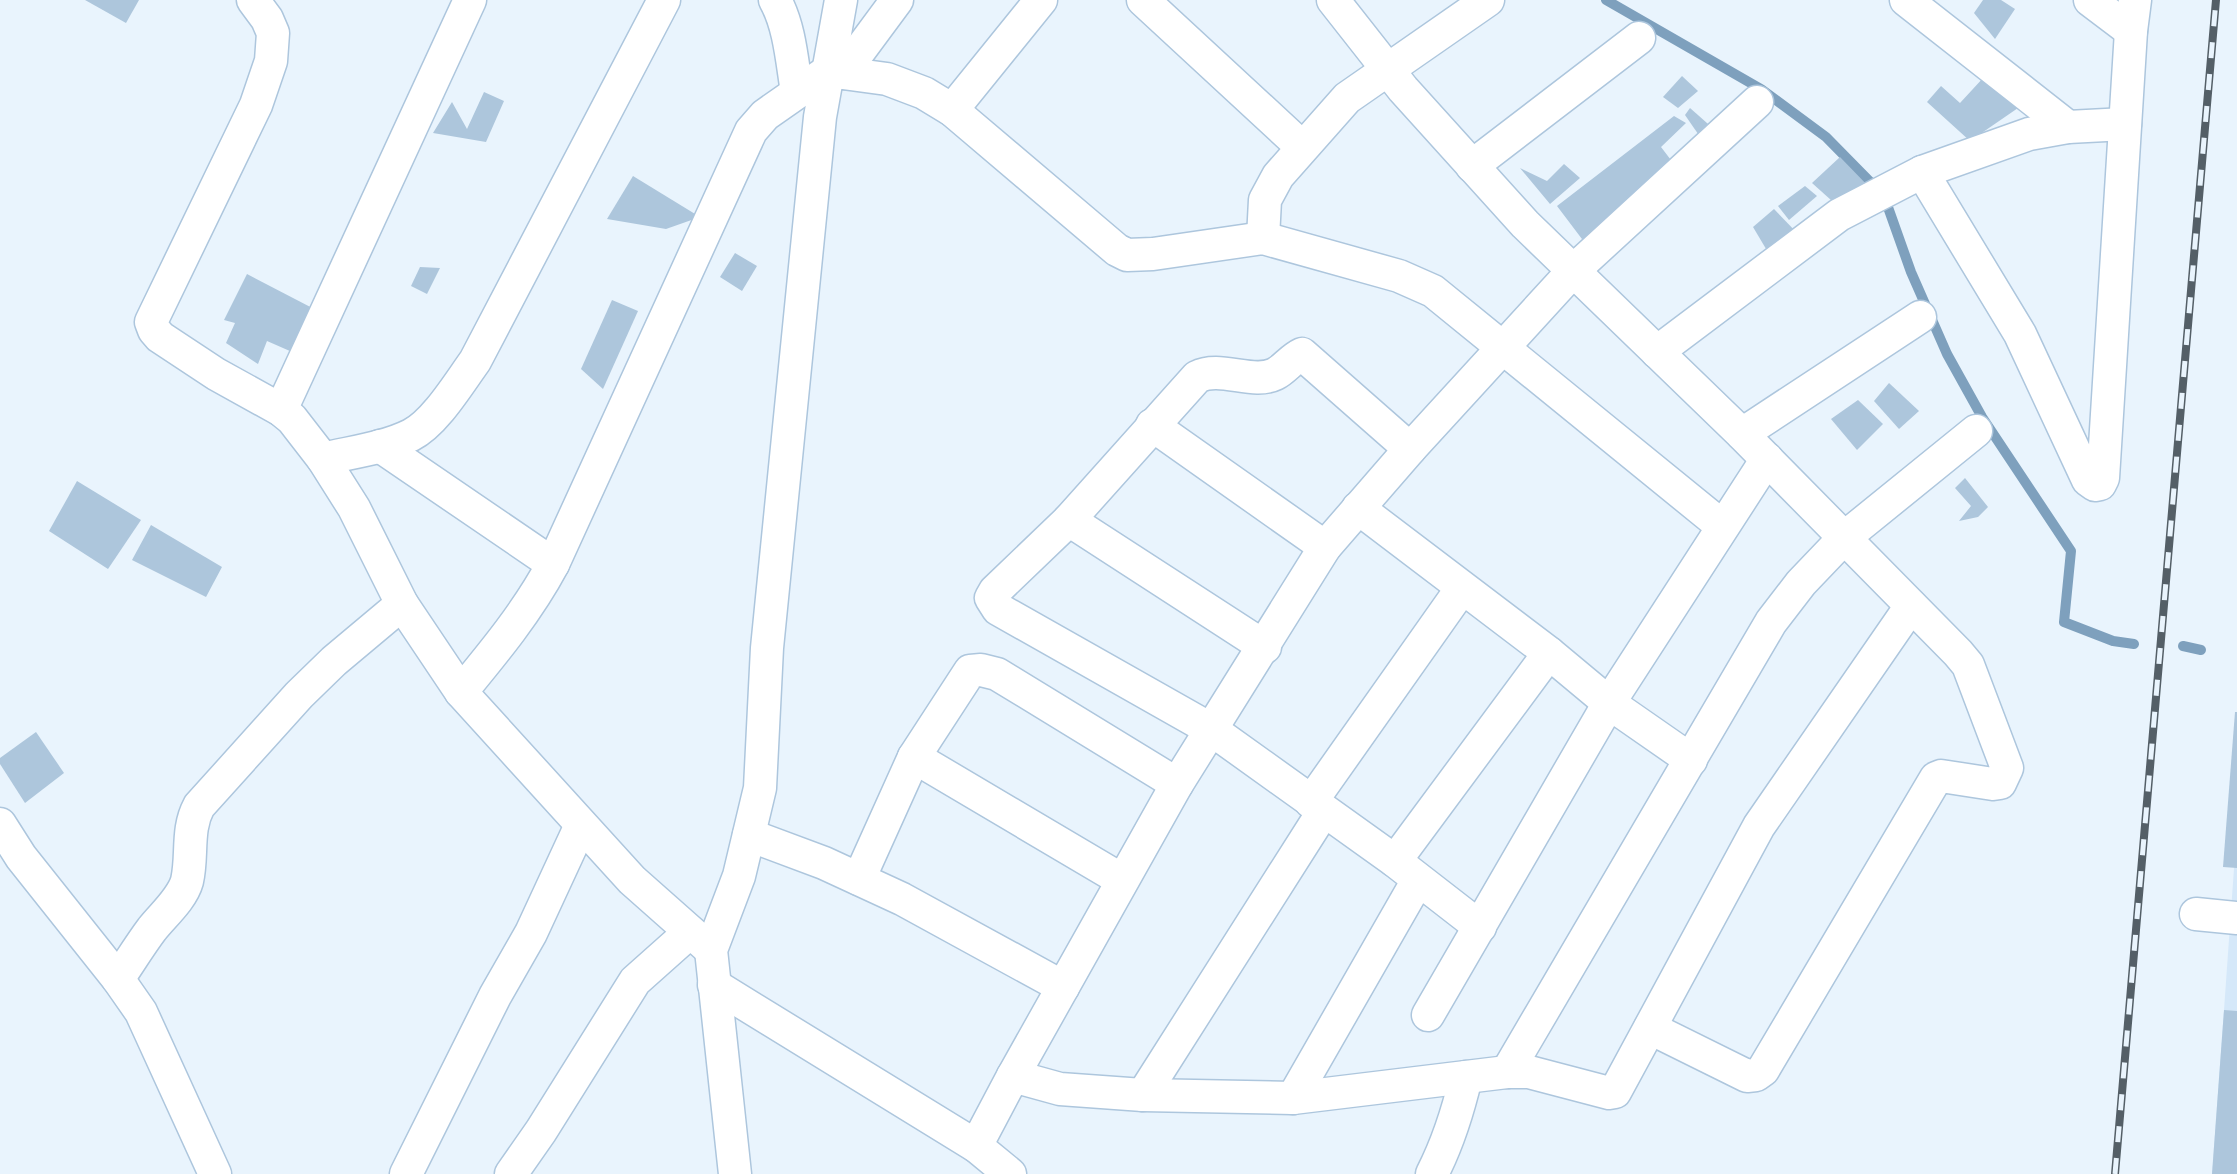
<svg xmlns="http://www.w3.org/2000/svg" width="2237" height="1174" font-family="Roboto,sans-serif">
  <rect width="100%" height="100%" fill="#e9f4fd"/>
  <path fill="#d5e8f9" d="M2237 826V1174H2212L2224 1010Z"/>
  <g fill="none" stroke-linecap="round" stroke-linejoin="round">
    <g stroke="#7ea0bd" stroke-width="10">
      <path d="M1606 0 1761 89 1826 137 1884 196 1911 272 1947 354 1982 417 2071 551 2064 622 2113 641 2134 644"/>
      <path d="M2183 646 2201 650"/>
    </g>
  </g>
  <g fill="#adc6dc">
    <path d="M85 0H139L126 23Z"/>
    <path d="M1983 0H2001L2015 9 1995 39 1974 13Z"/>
    <path d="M1682 76 1698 91 1678 108 1663 97Z"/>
    <path d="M1984 77 2018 108 1970 141 1927 102 1941 86 1960 103Z"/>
    <path d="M484 92 504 101 486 142 433 133 452 102 467 129Z"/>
    <path d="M1690 108 1716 131 1705 144 1685 115Z"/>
    <path d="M1674 116 1686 123 1661 147 1677 168 1585 243 1557 206Z"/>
    <path d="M1840 157 1870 188 1841 209 1812 183Z"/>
    <path d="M1564 164 1580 178 1550 204 1520 168 1547 181Z"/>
    <path d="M633 176 700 217 666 229 607 219Z"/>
    <path d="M1805 186 1817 196 1789 220 1778 206Z"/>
    <path d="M1774 209 1802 238 1772 259 1753 227Z"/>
    <path d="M735 253 757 266 742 291 720 277Z"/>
    <path d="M420 267 440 268 427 294 411 286Z"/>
    <path d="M247 274 320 312 299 355 267 341 258 364 226 343 235 323 224 320Z"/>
    <path d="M612 300 638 311 603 389 581 369Z"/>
    <path d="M1889 383 1919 411 1899 429 1874 401Z"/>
    <path d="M1858 400 1883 424 1857 450 1831 419Z"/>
    <path d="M1965 478 1988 507 1978 517 1959 521 1971 506 1955 488Z"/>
    <path d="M77 481 141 520 108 569 49 531Z"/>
    <path d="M151 525 222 567 206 597 132 560Z"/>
    <path d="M2235 712H2237V868L2223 867Z"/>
    <path d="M36 732 64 773 25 803 0 764V758Z"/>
    <path d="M2224 1010 2237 1011V1174H2212Z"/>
  </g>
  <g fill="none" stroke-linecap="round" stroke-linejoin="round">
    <defs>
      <g id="minor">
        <path d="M253 0 267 19 273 33 271 61 256 105 151 322 154 330 160 337 216 374 281 410 292 419 323 459 354 508 402 604 461 692 632 880 711 950"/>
        <path d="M775 0C790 27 792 62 797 92"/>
        <path d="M1143 0 1302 147"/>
        <path d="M1333 0 1403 89 1525 224 1742 434 1958 653 1968 665 2007 768 2000 783 1993 784 1941 776 1936 778 1763 1070 1756 1075 1747 1076 1650 1028"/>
        <path d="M1906 0 2068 127"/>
        <path d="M2090 0 2131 31"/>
        <path d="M843 73 897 0"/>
        <path d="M952 110 1041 0"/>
        <path d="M1472 166 1639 38"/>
        <path d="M1922 172 2020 334 2088 480 2095 485 2100 484 2103 478 2131 31 2135 0"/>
        <path d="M1263 238 1265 200 1278 176 1347 98 1488 0"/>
        <path d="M1657 352 1839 215 1922 172 2029 134 2068 127 2125 124"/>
        <path d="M281 410 470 0"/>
        <path d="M1152 425 1325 547"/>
        <path d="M1742 434 1920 317"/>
        <path d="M380 446 553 564"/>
        <path d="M1410 449 1302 354C1291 359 1285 369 1275 374 1253 385 1220 365 1197 377L1069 520 995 591 991 598 998 609 1212 730 1395 861 1480 927"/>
        <path d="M323 459C352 452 385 448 411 435 435 423 459 383 475 361L664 0"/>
        <path d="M1358 508 1549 653 1609 703 1691 760"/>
        <path d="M1069 520 1265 647"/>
        <path d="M461 692C494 652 528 611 553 564L751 131 765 115 828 71 887 79 924 93 952 110 1117 250 1127 255 1153 254 1263 238 1399 276 1433 291 1722 526"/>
        <path d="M914 757 1122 880"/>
        <path d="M1311 802 1462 588"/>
        <path d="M0 824 21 857 118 979 141 1012 215 1174"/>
        <path d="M749 835 824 863 902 899 1063 987"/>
        <path d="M1395 861 1549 653"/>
        <path d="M859 879 914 757 970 671 981 670 997 674 1177 784"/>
        <path d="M2196 914 2237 918"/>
        <path d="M118 979C129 963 140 945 152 929 163 915 182 899 187 881 193 855 186 830 199 806L299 695 334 661 402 604"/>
        <path d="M714 985 976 1146 1010 1174"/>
        <path d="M1428 1015 1609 703 1767 459"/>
        <path d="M1507 1072 1771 622 1801 583 1844 538 1976 431"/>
        <path d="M1013 1076 1060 1089 1143 1095 1293 1098 1507 1072H1529L1609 1093 1615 1092 1759 826 1911 606"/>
        <path d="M1143 1095 1323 812"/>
        <path d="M1293 1098 1418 880"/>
        <path d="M976 1146 1013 1076 1177 784 1325 547 1410 449 1573 271 1757 102"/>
        <path d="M406 1174 495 996 531 933 581 825"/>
        <path d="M511 1174 541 1131 635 981 690 932"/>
        <path d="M735 1174 711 950 739 876 760 788 767 648 820 117 841 0"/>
        <path d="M1432 1174C1448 1143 1458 1111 1466 1077"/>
      </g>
    </defs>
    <use href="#minor" stroke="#adc6dd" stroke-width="35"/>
    <use href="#minor" stroke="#fff" stroke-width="32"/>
    <defs>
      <path id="rail" d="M2115 1174 2216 0"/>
    </defs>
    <use href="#rail" stroke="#545f67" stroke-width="8"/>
    <use href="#rail" stroke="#e9f4fd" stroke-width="5" stroke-dasharray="16" stroke-linecap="butt"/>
  </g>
</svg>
